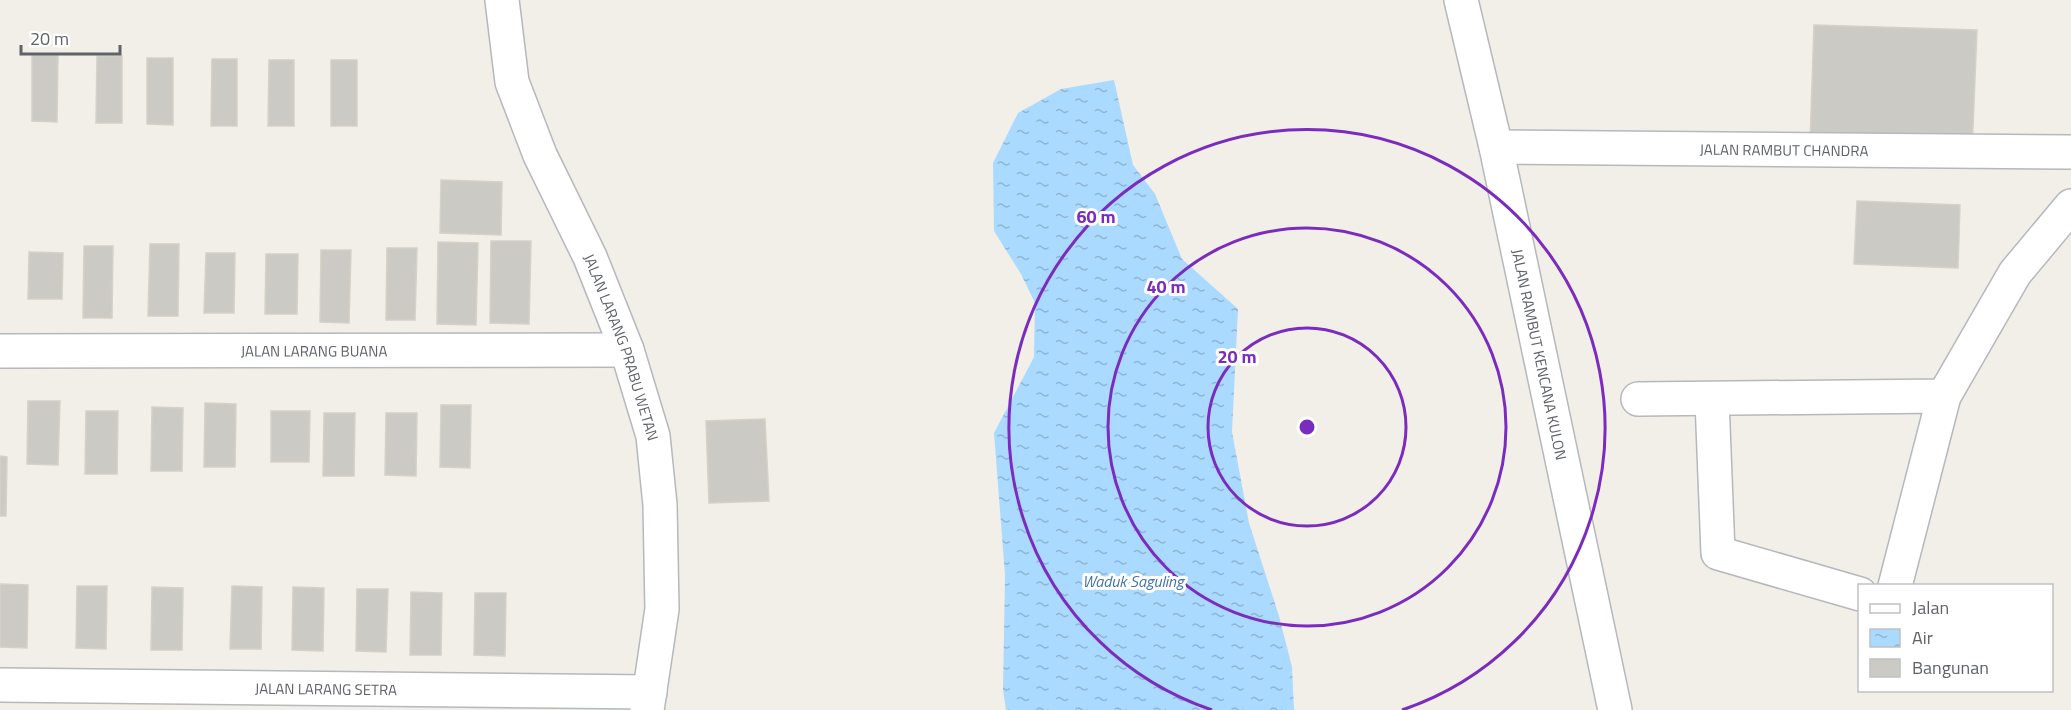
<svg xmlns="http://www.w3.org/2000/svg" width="2071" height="710" font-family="'Titillium Web',sans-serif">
  <defs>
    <pattern id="water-ripples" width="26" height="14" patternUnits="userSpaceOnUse" patternTransform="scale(1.5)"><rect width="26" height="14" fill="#aadaff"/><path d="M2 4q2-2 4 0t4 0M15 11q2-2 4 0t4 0" fill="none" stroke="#8eb4d2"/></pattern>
  </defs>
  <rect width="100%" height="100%" fill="#f1efe8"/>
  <path fill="url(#water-ripples)" d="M1114 80 1133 165 1155 194 1182 259 1238 309 1232 432 1249 523 1279 616 1292 667 1294 710H1006L1003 690 1005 575 994 433 1034 357 1035 303 1021 274 994 231 993 163 1018 113 1061 89Z"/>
  <g fill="#cccac5" stroke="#d6d1c6" stroke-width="1.5">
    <path d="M1814 25 1977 30 1972 151 1810 144Z"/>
    <path d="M32 55H58L57 122 32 121Z"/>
    <path d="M97 56H122V123H96Z"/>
    <path d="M147 58H173V125L147 124Z"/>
    <path d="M212 59H237V126H211Z"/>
    <path d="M269 60H294V126H268Z"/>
    <rect x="331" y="60" width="26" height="66"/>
    <path d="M441 180 502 182 501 235 440 233Z"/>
    <path d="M1857 201 1960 205 1958 268 1854 264Z"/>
    <path d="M491 241H531L529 324 490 323Z"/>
    <path d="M438 242 478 243 476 325 437 324Z"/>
    <path d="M150 244H179L178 316H148Z"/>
    <path d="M84 246H113L112 318H83Z"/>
    <path d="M387 248H417L415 320H386Z"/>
    <path d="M321 250H351L349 323 320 322Z"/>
    <path d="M29 252 63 253 62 299H28Z"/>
    <path d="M206 253H235L234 313H204Z"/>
    <path d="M266 254H298L297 314H265Z"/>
    <path d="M28 401H60L58 465 27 464Z"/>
    <path d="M205 403 236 404 235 467H204Z"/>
    <path d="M441 405H471L470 468 440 467Z"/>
    <path d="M152 407 183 408 182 471H151Z"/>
    <path d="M86 411H118L117 474H85Z"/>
    <path d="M271 411H310L309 462H271Z"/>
    <path d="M324 413H355L354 476H323Z"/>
    <path d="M386 413H417L416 476 385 475Z"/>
    <path d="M765 419 769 501 709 503 706 421Z"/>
    <path d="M0 456 7 457 6 516H0Z"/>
    <path d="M0 584 28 585 27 648 0 647Z"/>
    <path d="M77 586H107L106 649 76 648Z"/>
    <path d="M232 586 262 587 261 649H230Z"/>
    <path d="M152 587 183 588 182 650H151Z"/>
    <path d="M293 587 324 588 323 651 292 650Z"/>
    <path d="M357 589H388L386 652 356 651Z"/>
    <path d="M411 592 442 593 441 655H410Z"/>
    <path d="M475 593H506L505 656 474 655Z"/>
  </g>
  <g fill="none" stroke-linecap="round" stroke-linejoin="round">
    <defs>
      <g id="minor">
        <path id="s1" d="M502 0 512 82 540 155 590 257 627 350 653 436 660 505 662 609 647 710"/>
        <path id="s2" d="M1461 0 1496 147 1615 710"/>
        <path id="s3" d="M1496 147 2071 152"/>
        <path id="s4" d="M0 351 627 350"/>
        <path d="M1638 399 1944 396 2015 273 2071 206"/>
        <path d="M1712 400 1718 553 1860 594"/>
        <path d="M1895 586 1944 396"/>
        <path id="s5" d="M0 685 650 692"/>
      </g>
    </defs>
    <use href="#minor" stroke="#b5b8bc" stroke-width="36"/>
    <use href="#minor" stroke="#fff" stroke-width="33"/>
  </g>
  <g fill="none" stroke="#7b2cbf" stroke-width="3">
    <circle cx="1307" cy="427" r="99"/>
    <circle cx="1307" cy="427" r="199"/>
    <path d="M1212 710A298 298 0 1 1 1402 710"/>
  </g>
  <g text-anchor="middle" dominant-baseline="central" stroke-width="6" stroke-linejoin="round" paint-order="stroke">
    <g font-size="15" fill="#5f6368" stroke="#fff">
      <text stroke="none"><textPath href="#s3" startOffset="288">JALAN RAMBUT CHANDRA</textPath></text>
      <text stroke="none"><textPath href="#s1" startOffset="370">JALAN LARANG PRABU WETAN</textPath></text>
      <text stroke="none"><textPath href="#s4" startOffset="314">JALAN LARANG BUANA</textPath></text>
      <text stroke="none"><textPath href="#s2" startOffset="363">JALAN RAMBUT KENCANA KULON</textPath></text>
      <text stroke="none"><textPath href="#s5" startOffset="326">JALAN LARANG SETRA</textPath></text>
    </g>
    <g font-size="16" font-style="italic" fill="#4174aa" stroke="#fff">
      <text x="1133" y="581">Waduk Saguling</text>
    </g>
  </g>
  <circle cx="1307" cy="427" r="9" fill="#7b2cbf" stroke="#fff" stroke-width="3"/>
  <g font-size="18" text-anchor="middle" font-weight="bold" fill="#7b2cbf" stroke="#fff" stroke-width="6" stroke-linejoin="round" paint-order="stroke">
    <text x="1096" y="223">60 m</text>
    <text x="1166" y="293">40 m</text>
    <text x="1237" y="363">20 m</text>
  </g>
  <rect x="1858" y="584" width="195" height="108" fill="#ffffff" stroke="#bfc1c3" stroke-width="1.5"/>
  <rect x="1870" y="604" width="30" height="9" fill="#ffffff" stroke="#bfc1c3" stroke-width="1.5"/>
  <text x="1912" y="614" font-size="18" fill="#5f6368">Jalan</text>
  <rect x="1870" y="629" width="30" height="18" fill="url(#water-ripples)" stroke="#bfc1c3" stroke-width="1.5"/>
  <text x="1912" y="644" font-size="18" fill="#5f6368">Air</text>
  <rect x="1870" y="659" width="30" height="18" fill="#cccac5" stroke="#bfc1c3" stroke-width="1.5"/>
  <text x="1912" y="674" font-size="18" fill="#5f6368">Bangunan</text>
  <path d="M21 45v9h99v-9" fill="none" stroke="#5f6368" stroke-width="3"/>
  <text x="30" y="45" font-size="18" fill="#5f6368" stroke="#ffffff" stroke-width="4.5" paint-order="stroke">20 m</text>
</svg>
